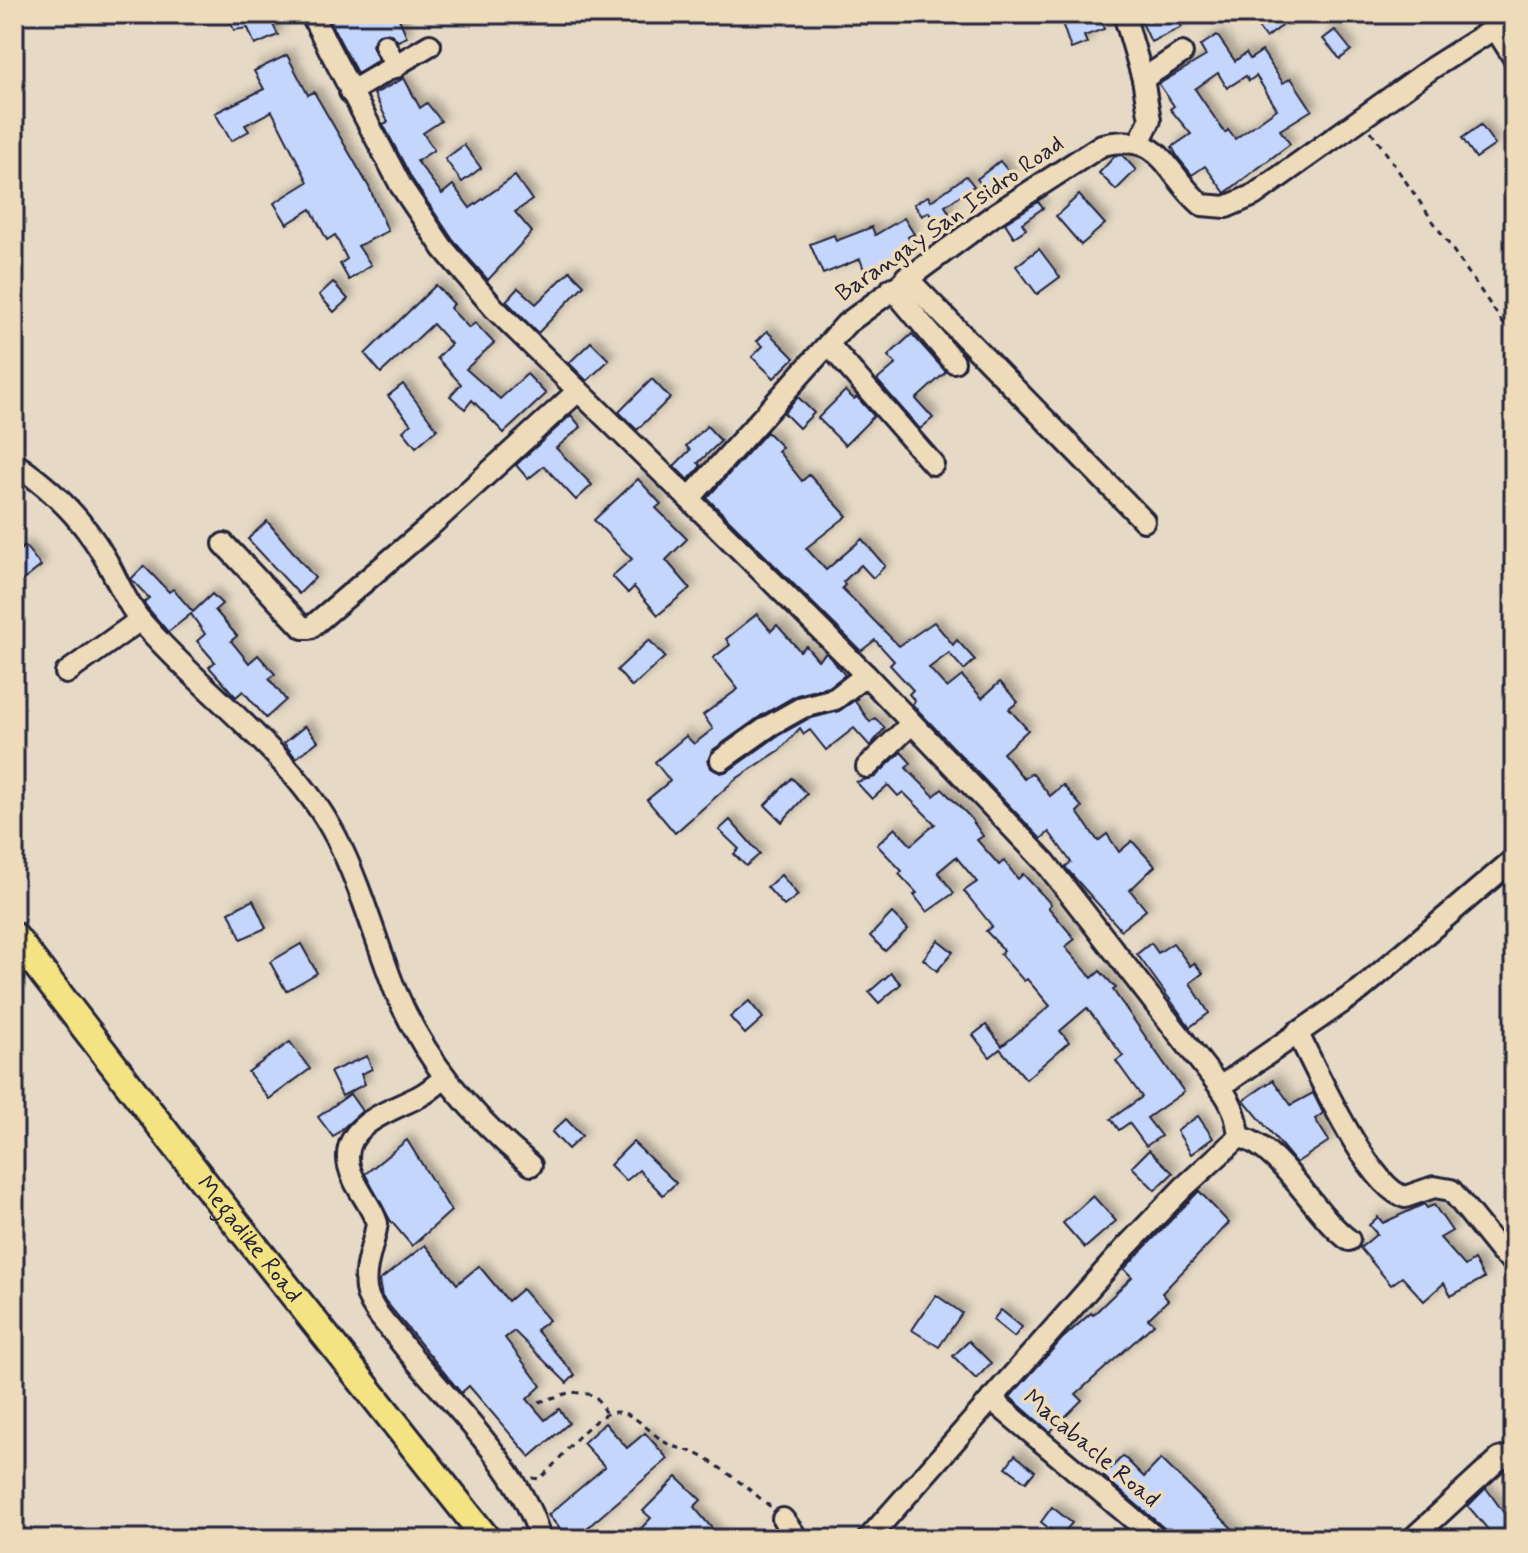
<svg xmlns="http://www.w3.org/2000/svg" width="1528" height="1553" font-family="Mynerve,sans-serif">
  <defs>
    <filter id="shadow"><feDropShadow dx="5.5" dy="-5.5" stdDeviation="4" flood-color="#0004"/></filter>
  </defs>
  <rect width="100%" height="100%" fill="#e6dac6"/>
  <filter id="ink" filterUnits="userSpaceOnUse"><feTurbulence type="fractalNoise" baseFrequency=".0125" numOctaves="2"/><feDisplacementMap in="SourceGraphic" scale="16" xChannelSelector="R" yChannelSelector="G"/><feConvolveMatrix kernelMatrix="1 2 1 2 8 2 1 2 1" color-interpolation-filters="sRGB"/></filter>
  <g filter="url(#ink)">
    <g fill="#c4d6fc" stroke="#22223b" stroke-width="2" fill-rule="evenodd" filter="url(#shadow)">
      <path d="M226 14H268L278 35 255 45 248 28 234 30Z"/>
      <path d="M326 14H397L407 37 398 41 391 34H379L372 45 378 60 357 73Z"/>
      <path d="M1059 14H1099L1104 29 1084 36 1087 43 1071 49Z"/>
      <path d="M1138 14H1173L1182 27 1151 42Z"/>
      <path d="M1248 14H1282L1288 21 1266 38Z"/>
      <path d="M1335 30 1351 50 1340 59 1323 39Z"/>
      <path d="M1217 35 1235 61 1246 53 1250 59 1262 51 1283 83 1291 78 1312 110 1280 130 1290 144 1225 193 1205 166 1192 175 1179 159 1172 147 1191 134 1170 109 1174 106 1159 84 1206 56 1200 46ZM1218 73 1227 88 1246 76 1249 81 1256 76 1277 109 1235 139 1228 130 1225 133 1195 89Z"/>
      <path d="M287 55 308 95 314 92 369 187 388 231 358 246 371 265 349 280 340 264 347 259 335 235 327 240 311 209 287 224 274 203 308 182 272 111 245 125 249 131 231 141 215 113 264 89 254 71Z"/>
      <path d="M404 78 420 108 427 103 441 121 423 133 434 150 417 161 442 194 453 185 470 208 515 176 532 200 515 212 532 232 488 280 453 240 412 179 383 124 388 122 374 94Z"/>
      <path d="M1481 125 1495 145 1476 158 1462 138Z"/>
      <path d="M464 145 481 168 462 182 445 159Z"/>
      <path d="M1122 155 1136 170 1116 190 1099 173 1115 156Z"/>
      <path d="M1000 161 1012 176 989 194 977 179Z"/>
      <path d="M966 176 974 186 945 206 951 216 937 225 929 212 922 216 914 204 928 196 931 201Z"/>
      <path d="M1079 195 1105 224 1081 245 1056 216Z"/>
      <path d="M1038 202 1043 208 1022 223 1026 229 1014 237 1005 223Z"/>
      <path d="M904 218 914 234 908 237 915 250 865 272 860 259 823 274 810 244 834 235 836 241 872 227 875 235Z"/>
      <path d="M1039 249 1060 277 1037 294 1016 266Z"/>
      <path d="M570 271 584 285 538 333 506 301 518 288 536 304Z"/>
      <path d="M333 282 348 299 334 312 319 295Z"/>
      <path d="M436 285 454 304 450 308 469 328 475 323 494 343 466 369 500 399 527 374 546 394 504 433 472 400 465 409 450 396 461 384 437 358 451 344 433 324 381 373 365 354Z"/>
      <path d="M767 331 794 358 774 378 752 357 763 346 757 341Z"/>
      <path d="M912 334 946 372 916 399 933 418 920 429 877 380 896 364 888 356Z"/>
      <path d="M591 342 609 360 587 381 569 363Z"/>
      <path d="M652 379 670 398 637 430 619 412Z"/>
      <path d="M403 384 437 429 416 447 403 431 411 424 388 396Z"/>
      <path d="M845 391 854 399 857 397 874 416 845 445 818 418Z"/>
      <path d="M798 397 814 413 799 428 784 413Z"/>
      <path d="M571 415 581 427 556 448 592 485 576 500 544 466 528 479 516 465Z"/>
      <path d="M707 426 721 441 698 463 701 466 688 480 674 466 690 450 686 446Z"/>
      <path d="M767 432 782 447 778 451 802 481 809 475 847 516 806 548 826 570 862 539 885 566 873 578 861 565 843 582 845 585 842 588 899 646 934 622 953 645 957 640 975 660 964 670 949 653 929 668 947 688 962 676 982 698 1000 682 1018 702 1009 709 1028 730 1003 753 1024 779 1032 773 1050 796 1063 785 1082 807 1077 812 1098 841 1107 834 1119 852 1132 841 1155 866 1130 890 1146 910 1121 930 1065 867 1071 862 1049 832 1041 839 912 704 915 701 909 694 913 690 890 665 894 661 875 640 861 651 707 498Z"/>
      <path d="M638 479 661 504 656 508 687 539 666 560 690 588 658 615 634 587 628 593 612 576 632 559 594 520Z"/>
      <path d="M267 521 315 578 299 594 248 539Z"/>
      <path d="M25 546 41 566 21 582 14 574V555Z"/>
      <path d="M144 566 169 592 173 589 193 612 212 594 222 604 215 610 237 636 231 641 249 663 258 655 275 674 269 679 286 700 266 718 243 691 236 697 209 667 215 662 197 641 205 634 191 614 168 632 146 606 144 602 149 598 131 579Z"/>
      <path d="M757 614 771 631 777 625 800 651 806 646 818 660 826 653 845 675 829 687 797 695 762 715 713 750 708 760 711 768 721 773 728 771 776 737 808 719 839 711 858 698 855 701 870 722 875 718 885 728 870 746 854 728 826 750 810 730 804 734 800 728 780 750 736 779 675 833 647 800 670 781 655 762 686 736 694 744 713 729 703 715 738 689 713 658 730 645 726 639Z"/>
      <path d="M649 640 665 657 632 687 617 670Z"/>
      <path d="M305 726 318 741 296 758 284 743Z"/>
      <path d="M901 752 911 763 906 768 934 796 942 789 969 816 983 836 977 840 999 865 1004 861 1018 879 1023 874 1051 904 1048 907 1075 939 1065 947 1092 978 1100 971 1116 988 1113 990 1184 1092 1147 1118 1161 1136 1146 1146 1129 1123 1119 1130 1111 1119 1142 1097 1116 1061 1123 1056 1087 1008 1060 1031 1069 1042 1026 1079 1000 1049 990 1057 973 1035 986 1025 1002 1046 1050 1006 1027 979 1024 981 1000 954 1004 950 986 931 992 926 964 891 977 882 956 857 938 872 954 893 927 912 914 895 917 893 899 874 902 871 877 845 895 828 911 845 935 824 903 792 898 796 888 785 872 799 856 782 875 777Z"/>
      <path d="M792 778 807 794 782 822 765 805Z"/>
      <path d="M730 820 760 854 746 866 734 854 739 849 719 830Z"/>
      <path d="M781 875 798 895 784 906 767 887Z"/>
      <path d="M253 900 266 928 241 939 229 912Z"/>
      <path d="M892 913 908 929 885 951 870 936Z"/>
      <path d="M938 940 953 952 937 971 923 959Z"/>
      <path d="M1151 943 1158 953 1173 943 1190 966 1194 963 1203 973 1190 983 1209 1013 1190 1027 1137 954Z"/>
      <path d="M301 944 317 973 286 991 270 962Z"/>
      <path d="M891 973 901 984 879 1003 869 992Z"/>
      <path d="M749 1001 763 1018 745 1034 730 1017Z"/>
      <path d="M290 1042 310 1069 269 1099 248 1072Z"/>
      <path d="M367 1056 372 1069 361 1074 365 1084 342 1096 330 1072Z"/>
      <path d="M1273 1080 1291 1105 1313 1093 1323 1113 1315 1119 1329 1141 1296 1163 1244 1100Z"/>
      <path d="M350 1094 362 1111 333 1137 318 1117Z"/>
      <path d="M1198 1116 1213 1138 1191 1154 1177 1131Z"/>
      <path d="M566 1119 582 1136 568 1149 552 1132Z"/>
      <path d="M407 1140 451 1211 412 1246 390 1220 365 1174Z"/>
      <path d="M633 1142 676 1183 663 1195 639 1170 626 1181 610 1165Z"/>
      <path d="M1149 1150 1173 1173 1155 1190 1132 1167Z"/>
      <path d="M1199 1191 1229 1223 1162 1293 1168 1300 1148 1319 1154 1324 1076 1394 1082 1400 1050 1432 1010 1397 1062 1339 1091 1313 1093 1315 1132 1277 1124 1269Z"/>
      <path d="M1093 1196 1116 1221 1085 1248 1063 1223Z"/>
      <path d="M1424 1204 1427 1208 1434 1205 1452 1231 1440 1238 1465 1266 1474 1260 1484 1278 1451 1296 1444 1283 1424 1301 1402 1277 1391 1285 1360 1248 1377 1234 1369 1225 1378 1217 1383 1223Z"/>
      <path d="M425 1245 457 1284 479 1266 508 1301 522 1289 549 1320 536 1330 575 1375 567 1383 514 1331 505 1338 541 1386 527 1399 545 1420 559 1409 569 1423 530 1457 469 1386 461 1393 382 1297 379 1281Z"/>
      <path d="M936 1295 962 1313 939 1347 912 1330Z"/>
      <path d="M1001 1310 1022 1327 1014 1337 993 1320Z"/>
      <path d="M969 1341 991 1363 976 1379 953 1356Z"/>
      <path d="M605 1423 627 1448 645 1433 668 1459 574 1539H569L548 1515 605 1467 583 1443Z"/>
      <path d="M1015 1455 1035 1471 1026 1482 1006 1467Z"/>
      <path d="M1123 1456 1144 1477 1161 1459 1243 1539H1171L1165 1529 1103 1476Z"/>
      <path d="M677 1477 701 1500 694 1507 721 1539H631L651 1518 643 1511Z"/>
      <path d="M1486 1488 1514 1527V1539H1496L1468 1506Z"/>
      <path d="M1052 1507 1072 1523 1060 1537 1041 1522Z"/>
    </g>
    <g fill="none" stroke-linecap="round" stroke-linejoin="round">
      <defs>
        <g id="minor">
          <path d="M311 14 401 186 443 248 494 308 689 499 846 324 994 215 1102 145C1164 131 1164 173 1202 205L1226 207 1254 195 1432 68 1514 16"/>
          <path d="M1124 14 1143 79 1150 120 1139 143"/>
          <path d="M1495 28 1514 58"/>
          <path d="M385 45 396 67"/>
          <path d="M1143 79 1182 53"/>
          <path d="M350 92 430 45"/>
          <path d="M906 277 1144 521"/>
          <path d="M892 288 954 362"/>
          <path d="M829 345 933 464"/>
          <path d="M14 463C51 488 83 519 105 558 117 579 126 603 141 621 203 694 291 751 336 837 361 886 375 939 395 990 425 1061 472 1117 531 1165"/>
          <path d="M689 499 866 675 1045 862 1220 1087C1232 1103 1237 1116 1239 1137L1184 1187 1125 1248 868 1539"/>
          <path d="M224 544 303 628H310L429 527 578 391"/>
          <path d="M66 673 140 620"/>
          <path d="M721 760 769 726 803 707 835 699 866 675"/>
          <path d="M867 767 911 724"/>
          <path d="M1297 1032C1315 1067 1369 1189 1405 1197L1434 1187 1451 1190 1501 1252 1514 1262"/>
          <path d="M444 1078C436 1085 427 1093 418 1097 391 1111 340 1125 349 1166 354 1188 371 1203 377 1223 374 1245 363 1266 366 1289 369 1308 388 1325 399 1340 444 1398 523 1469 540 1539"/>
          <path d="M1220 1087 1360 990 1514 859"/>
          <path d="M1239 1137C1280 1145 1314 1215 1349 1240"/>
          <path d="M991 1399 1157 1539"/>
          <path d="M783 1519 798 1539"/>
          <path d="M1412 1539 1499 1459 1514 1455"/>
        </g>
        <g id="major">
          <path id="s1" d="M14 936 214 1195 487 1539"/>
        </g>
      </defs>
      <use href="#minor" stroke="#22223b" stroke-width="26"/>
      <use href="#major" stroke="#22223b" stroke-width="32"/>
      <g stroke="#22223b" stroke-width="3" stroke-dasharray="6 6" stroke-linecap="butt">
        <path d="M1371 131 1514 339"/>
        <path d="M539 1402 572 1392 595 1395 606 1414"/>
        <path d="M532 1478 539 1479C562 1460 577 1431 605 1415 629 1402 650 1435 668 1444 679 1449 693 1451 703 1457 728 1472 749 1489 772 1508"/>
      </g>
      <use href="#minor" stroke="#eedbb9" stroke-width="20"/>
      <use href="#major" stroke="#f4e382" stroke-width="26"/>
    </g>
  </g>
  <g text-anchor="middle" dominant-baseline="central" stroke-width="7" stroke-linejoin="round" paint-order="stroke">
    <g font-size="24" fill="#22223b" stroke="#eedbb9">
      <text transform="translate(950 219) rotate(-35)">Barangay San Isidro Road</text>
      <text stroke="none"><textPath href="#s1" startOffset="384">Megadike Road</textPath></text>
      <text transform="translate(1091 1449) rotate(40)">Macabacle Road</text>
    </g>
  </g>
  <rect width="1528" height="1553" fill="none" stroke="#eedbb9" stroke-width="48"/>
  <rect x="24" y="24" width="1480" height="1505" fill="none" stroke="#22223b" stroke-width="3" filter="url(#ink)"/>
</svg>
